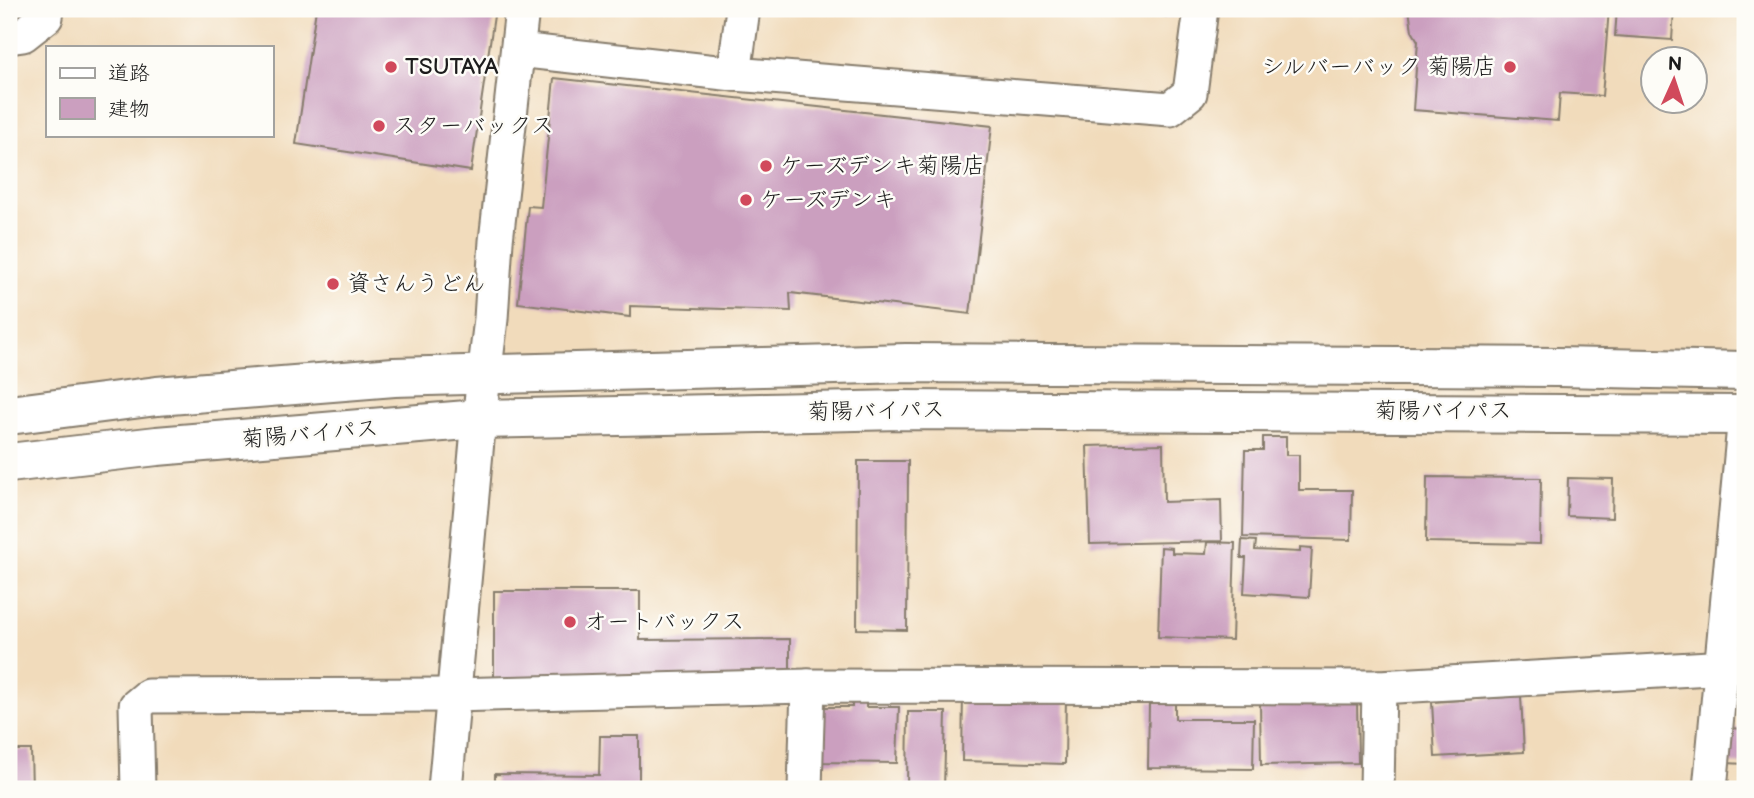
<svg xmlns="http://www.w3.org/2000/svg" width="1754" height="798" font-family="'Balsamiq Sans','Klee One',sans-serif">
  <rect width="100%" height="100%" fill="#fdfcf7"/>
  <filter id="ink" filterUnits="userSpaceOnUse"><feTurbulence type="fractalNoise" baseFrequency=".0143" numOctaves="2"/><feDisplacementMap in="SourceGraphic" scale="14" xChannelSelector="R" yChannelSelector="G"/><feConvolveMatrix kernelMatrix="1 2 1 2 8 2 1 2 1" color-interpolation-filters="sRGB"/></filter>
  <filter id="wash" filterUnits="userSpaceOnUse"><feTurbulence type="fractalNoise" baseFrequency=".00686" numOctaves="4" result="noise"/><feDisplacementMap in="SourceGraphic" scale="28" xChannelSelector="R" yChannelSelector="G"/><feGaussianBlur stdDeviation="1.57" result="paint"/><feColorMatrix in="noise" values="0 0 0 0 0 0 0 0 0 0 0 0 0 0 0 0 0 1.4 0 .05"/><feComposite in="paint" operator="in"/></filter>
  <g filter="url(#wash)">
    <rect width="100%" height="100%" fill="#f1dbbb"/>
    <g id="blocks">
      <g fill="#cb9fbf">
        <path d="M316 9H495L471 171 296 144Z"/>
        <path d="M1096 9H1175L1174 17 1096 11Z"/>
        <path d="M1409 9H1609L1602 96 1560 93 1558 121 1413 110 1418 41 1412 31Z"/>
        <path d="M1617 9H1674L1672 40 1615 36Z"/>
        <path d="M554 78 992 126 970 314 790 293 791 311 630 306V317L518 303 528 206 541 207Z"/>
        <path d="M1263 437H1286V455H1299V490H1352L1351 540 1243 537 1245 450H1263Z"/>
        <path d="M1163 444 1164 502 1221 500 1222 541 1090 544 1087 446Z"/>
        <path d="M858 461H908L907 630 857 629Z"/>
        <path d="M1427 477 1541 478 1540 544 1426 542Z"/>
        <path d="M1568 478 1613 479 1612 518 1567 516Z"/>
        <path d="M1242 540 1256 541 1255 550 1300 552V547L1312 548 1309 597 1244 593 1246 558H1241Z"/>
        <path d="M1207 542 1235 543 1232 640 1158 637 1161 547 1172 548V553L1206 554Z"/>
        <path d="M494 591H640V640L790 639V682L494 683Z"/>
        <path d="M963 692 1066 694 1065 764 962 761Z"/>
        <path d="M852 694H866V707H899L897 763 818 762 819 707H852Z"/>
        <path d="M1521 696 1524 752 1435 757 1432 702Z"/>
        <path d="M1357 699 1358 763 1261 765 1260 701Z"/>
        <path d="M1149 702H1175V719H1254L1253 769 1148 768Z"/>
        <path d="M908 712H946L944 789H907Z"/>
        <path d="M1728 728 1745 729V764L1726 763Z"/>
        <path d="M600 736H639V789H495V774L599 775Z"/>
        <path d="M9 750H31L32 789H9Z"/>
      </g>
    </g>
  </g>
  <g filter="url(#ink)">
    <use href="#blocks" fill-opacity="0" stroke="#867c6c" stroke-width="2"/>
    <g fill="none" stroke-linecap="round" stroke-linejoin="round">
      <defs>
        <g id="minor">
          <path d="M9 37 23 35 46 17 47 9"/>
          <path d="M518 50 734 74 1170 109 1190 93 1201 9"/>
          <path d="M734 74 743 9"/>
          <path d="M138 789 136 706 148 696 453 695 808 686 1379 687 1745 666"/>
          <path d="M445 789 479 419 491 319 496 241 522 9"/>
          <path d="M805 789 808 686"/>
          <path d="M1377 789 1379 687"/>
          <path d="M1710 789 1745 415"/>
        </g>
        <g id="trunk">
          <path d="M9 415 157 396 394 377 906 363 1558 367 1745 371"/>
          <path d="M9 463 157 446 479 419 901 410 1745 415"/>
        </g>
      </defs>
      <use href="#minor" stroke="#867c6c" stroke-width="37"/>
      <use href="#trunk" stroke="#867c6c" stroke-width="42"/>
      <use href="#minor" stroke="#fff" stroke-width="33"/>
      <use href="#trunk" stroke="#fff" stroke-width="38"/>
    </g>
  </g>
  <g fill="#d1495b" stroke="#fdfcf7" stroke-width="2.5">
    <circle cx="391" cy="67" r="7"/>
    <circle cx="1510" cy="67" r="7"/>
    <circle cx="379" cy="126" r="7"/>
    <circle cx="766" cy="166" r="7"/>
    <circle cx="746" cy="200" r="7"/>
    <circle cx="333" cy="284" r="7"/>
    <circle cx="570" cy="622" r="7"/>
  </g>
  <g text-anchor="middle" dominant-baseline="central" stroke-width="5" stroke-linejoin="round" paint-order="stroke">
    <g font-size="23" fill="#1c1c1c" stroke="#fdfcf7" text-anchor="start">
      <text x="405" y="67">TSUTAYA</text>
      <text x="1496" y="67" text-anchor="end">シルバーバック 菊陽店</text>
      <text x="393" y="126">スターバックス</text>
      <text x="780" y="166">ケーズデンキ菊陽店</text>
      <text x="760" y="200">ケーズデンキ</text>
      <text x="347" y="284">資さんうどん</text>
      <text x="584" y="622">オートバックス</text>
    </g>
    <g font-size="23" fill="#1c1c1c" stroke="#fdfcf7">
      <text transform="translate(876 411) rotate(-1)">菊陽バイパス</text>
      <text x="1443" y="411">菊陽バイパス</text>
      <text transform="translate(310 434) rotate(-5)">菊陽バイパス</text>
    </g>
  </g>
  <rect width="1754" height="798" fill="none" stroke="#fdfcf7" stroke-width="35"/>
  <rect x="46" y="46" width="228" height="91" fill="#fdfcf7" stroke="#a3a29f" stroke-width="2"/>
  <rect x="60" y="68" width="35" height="10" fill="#ffffff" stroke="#a3a29f" stroke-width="2"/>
  <text x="108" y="80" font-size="21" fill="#1c1c1c">道路</text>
  <rect x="60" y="98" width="35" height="21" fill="#cb9fbf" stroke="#a3a29f" stroke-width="2"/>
  <text x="108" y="116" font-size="21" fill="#1c1c1c">建物</text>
  <g transform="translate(1674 80) rotate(3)"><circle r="33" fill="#fdfcf7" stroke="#a3a29f" stroke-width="2"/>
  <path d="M0-5L12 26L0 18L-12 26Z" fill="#d1495b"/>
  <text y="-10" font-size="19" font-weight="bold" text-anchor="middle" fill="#1c1c1c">N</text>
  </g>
</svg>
